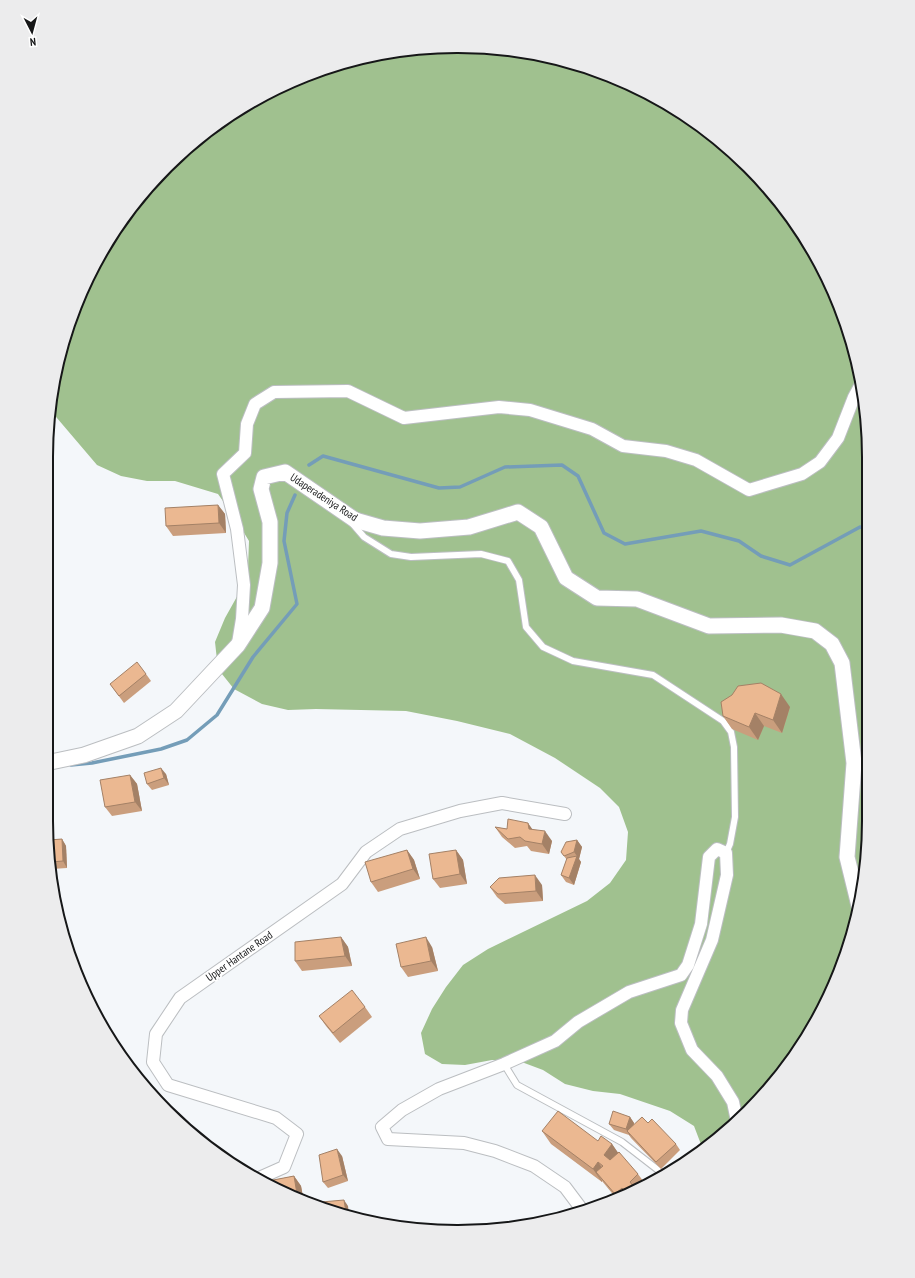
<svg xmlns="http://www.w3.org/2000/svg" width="915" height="1278" font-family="'PT Sans Narrow',sans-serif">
  <rect width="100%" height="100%" fill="#f4f7fa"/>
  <path fill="#a0c18f" d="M484 47 564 60 639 88 708 131 767 186 827 276 847 325 865 404 868 847 855 927 827 1002 784 1071 729 1130 702 1147 694 1126 670 1111 620 1094 593 1091 565 1084 543 1070 519 1061 492 1060 465 1065 442 1064 425 1054 421 1033 432 1009 446 987 463 965 488 949 587 901 610 883 626 860 628 832 619 807 600 788 555 758 510 734 457 721 406 711 316 709 288 710 262 704 234 689 218 669 215 642 225 618 239 593 248 568 249 541 235 518 218 494 175 481H147L121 476 97 465 51 411 54 377 77 300 101 252 131 207 186 148 252 101 325 68 404 50Z"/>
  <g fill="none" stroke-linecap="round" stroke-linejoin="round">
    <g stroke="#749db8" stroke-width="3.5">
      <path d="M309 465 323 456 439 488 460 487 505 467 562 465 578 476 604 533 625 544 701 531 739 541 761 556 790 565 860 527 866 528"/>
      <path d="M71 765 92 763 161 749 187 740 217 715 253 657 297 604 284 541 287 513 295 495"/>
    </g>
    <defs>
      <g id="service">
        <path d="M351 522 364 537 391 554 411 557 481 554 508 561 519 580 526 627 543 647 573 661 653 675 723 721 731 732 734 747 735 817 730 844 726 853"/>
        <path d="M504 1064 517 1085 622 1142 662 1173"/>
      </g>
      <g id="minor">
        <path d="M238 643 242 619 244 585 237 529 223 474 245 453 247 424 255 404 274 392 348 391 404 418 499 407 530 410 592 429 623 446 666 451 696 460 749 490 802 474 820 462 838 438 854 397 861 384"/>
        <path d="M257 1179 284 1167 297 1134 276 1118 168 1085 153 1062 156 1034 180 998 342 884 366 852 400 829 460 811 502 803 565 814"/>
        <path d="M583 1211 565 1187 534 1166 495 1151 464 1143 388 1139 382 1127 402 1110 439 1089 504 1064 555 1041 578 1022 629 992 681 975 688 965 701 924 709 857 717 849 726 853 727 875 712 940 682 1010 681 1023 692 1050 717 1076 733 1102 737 1121"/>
      </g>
      <path id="tertiary" d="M46 763 84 755 138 736 176 711 238 645 262 608 270 563V522L261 489 264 477 285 472 355 520 383 528 420 531 469 527 518 512 541 527 566 578 597 598 637 599 709 626 781 625 815 631 832 644 842 663 854 763 847 857 859 906"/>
    </defs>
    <use href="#service" stroke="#bbbec1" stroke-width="8"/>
    <use href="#minor" stroke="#bbbec1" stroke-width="14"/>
    <use href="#tertiary" stroke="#bbbec1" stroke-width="17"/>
    <use href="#service" stroke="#fff" stroke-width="6"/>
    <use href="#minor" stroke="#fff" stroke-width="12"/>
    <use href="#tertiary" stroke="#fff" stroke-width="15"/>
  </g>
  <g fill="#ca9e7d">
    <path d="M218 505 225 514 226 533 173 536 166 526Z"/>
    <path d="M146 674 151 681 124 703 110 684Z"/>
    <path d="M790 707 782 733 764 726 758 740 732 729 723 716Z"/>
    <path d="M166 774 169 785 152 790 147 784Z"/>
    <path d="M130 775 137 784 142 811 112 816 105 807Z"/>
    <path d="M528 823 532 830 552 841 549 854 531 851 527 846 515 848 502 837 495 827 507 829Z"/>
    <path d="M62 839 66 846 67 868 52 869 49 840Z"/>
    <path d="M577 840 582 847 579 859 581 862 574 885 566 882 561 875 567 860 561 852Z"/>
    <path d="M407 850 414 860 420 879 378 892 371 882Z"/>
    <path d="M456 850 463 860 467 884 440 888 433 879Z"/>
    <path d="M542 885 543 901 505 904 497 897 490 887Z"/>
    <path d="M341 937 348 947 352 966 302 971 295 961Z"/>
    <path d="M432 947 438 971 408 977 401 967Z"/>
    <path d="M365 1007 372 1017 340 1043 326 1026 319 1016Z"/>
    <path d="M630 1117 634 1123V1125L648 1123 676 1144 680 1150 661 1169 631 1138 629 1135 614 1130 609 1124Z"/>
    <path d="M542 1131 598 1141 612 1144 618 1153 638 1174 646 1185 639 1190 615 1199 616 1198 602 1181V1182L551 1144Z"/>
    <path d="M342 1156 348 1181 328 1188 323 1182Z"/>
    <path d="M294 1176 301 1186 304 1202 300 1201 263 1182Z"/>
  </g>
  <g fill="#a48166">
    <path d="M218 505 225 514 226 533 219 523Z"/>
    <path d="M781 694 790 707 782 733 773 720Z"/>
    <path d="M755 713 764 726 758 740 749 727Z"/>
    <path d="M161 768 166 774 169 785 164 778Z"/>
    <path d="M130 775 137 784 142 811 135 802Z"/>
    <path d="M528 823 535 833 529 829Z"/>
    <path d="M545 831 552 841 549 854 542 844Z"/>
    <path d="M62 839 66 846 67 868 63 861Z"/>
    <path d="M577 840 582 847 579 859 581 862 574 885 569 878 577 856 574 852Z"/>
    <path d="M407 850 414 860 420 879 413 869Z"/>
    <path d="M456 850 463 860 467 884 460 874Z"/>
    <path d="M535 875 542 885 543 901 536 891Z"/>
    <path d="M341 937 348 947 352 966 345 956Z"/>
    <path d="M426 937 432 947 438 971 431 961Z"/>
    <path d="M630 1117 634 1123 630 1136 626 1129Z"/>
    <path d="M612 1144 621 1157 613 1168 604 1155Z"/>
    <path d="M337 1149 342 1156 348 1181 343 1175Z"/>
    <path d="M598 1162 607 1175 596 1172 602 1181V1182L593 1169Z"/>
    <path d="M294 1176 301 1186 304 1202 303 1201 297 1194Z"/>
    <path d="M344 1200 348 1206 349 1214 346 1213Z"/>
  </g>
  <g fill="#ebb891" stroke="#a48166">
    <path d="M218 505 219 523 166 526 165 508Z"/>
    <path d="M137 662 146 674 119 696 110 684Z"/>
    <path d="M761 683 781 694 773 720 755 713 749 727 723 716 721 702 732 695 738 686Z"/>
    <path d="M161 768 164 778 147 784 144 773Z"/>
    <path d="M130 775 135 802 105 807 100 780Z"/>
    <path d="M508 819 528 823 529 829 545 831 542 844 525 841 520 837 508 839 495 827 507 829Z"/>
    <path d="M62 839 63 861 51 862 49 840Z"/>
    <path d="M577 840 574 852 564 856 561 852 566 842Z"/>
    <path d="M407 850 413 869 371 882 365 862Z"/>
    <path d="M456 850 460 874 433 879 429 854Z"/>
    <path d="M577 856 569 878 561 875 567 858Z"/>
    <path d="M535 875 536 891 498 894 490 887 499 878Z"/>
    <path d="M341 937 345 956 295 961V942Z"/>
    <path d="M426 937 431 961 401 967 396 944Z"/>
    <path d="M352 990 365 1007 333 1033 319 1016Z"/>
    <path d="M558 1111 598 1141 601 1136 612 1144 604 1155 610 1160 619 1152 638 1174 630 1182 637 1191 627 1194 622 1188 615 1194 596 1172 603 1166 598 1162 593 1169 542 1131Z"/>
    <path d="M613 1111 630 1117 626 1129 609 1124Z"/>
    <path d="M642 1117 648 1123 652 1119 676 1144 656 1162 627 1131Z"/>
    <path d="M337 1149 343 1175 323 1182 319 1155Z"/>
    <path d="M294 1176 297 1194 289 1195 263 1182Z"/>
    <path d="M344 1200 346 1213 310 1203Z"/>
  </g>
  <g text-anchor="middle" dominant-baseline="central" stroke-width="3.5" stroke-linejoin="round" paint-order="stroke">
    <g font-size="11" fill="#161718" stroke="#fff">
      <text transform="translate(324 497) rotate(33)">Udaperadeniya Road</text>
      <text transform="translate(239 956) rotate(-35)">Upper Hantane Road</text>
    </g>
  </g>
  <path d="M0 0H915V1278H0ZM457 53H458A404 404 0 0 1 862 457V821A404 404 0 0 1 458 1225H457A404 404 0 0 1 53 821V457A404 404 0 0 1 457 53Z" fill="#ececed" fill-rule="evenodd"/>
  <path fill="none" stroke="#161718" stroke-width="2" d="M457 53H458A404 404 0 0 1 862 457V821A404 404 0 0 1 458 1225H457A404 404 0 0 1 53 821V457A404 404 0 0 1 457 53Z"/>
  <g transform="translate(32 32) rotate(174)" stroke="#ffffff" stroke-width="3" paint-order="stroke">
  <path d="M0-3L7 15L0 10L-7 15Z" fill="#161718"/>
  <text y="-6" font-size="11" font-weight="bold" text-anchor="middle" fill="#161718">N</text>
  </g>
</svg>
